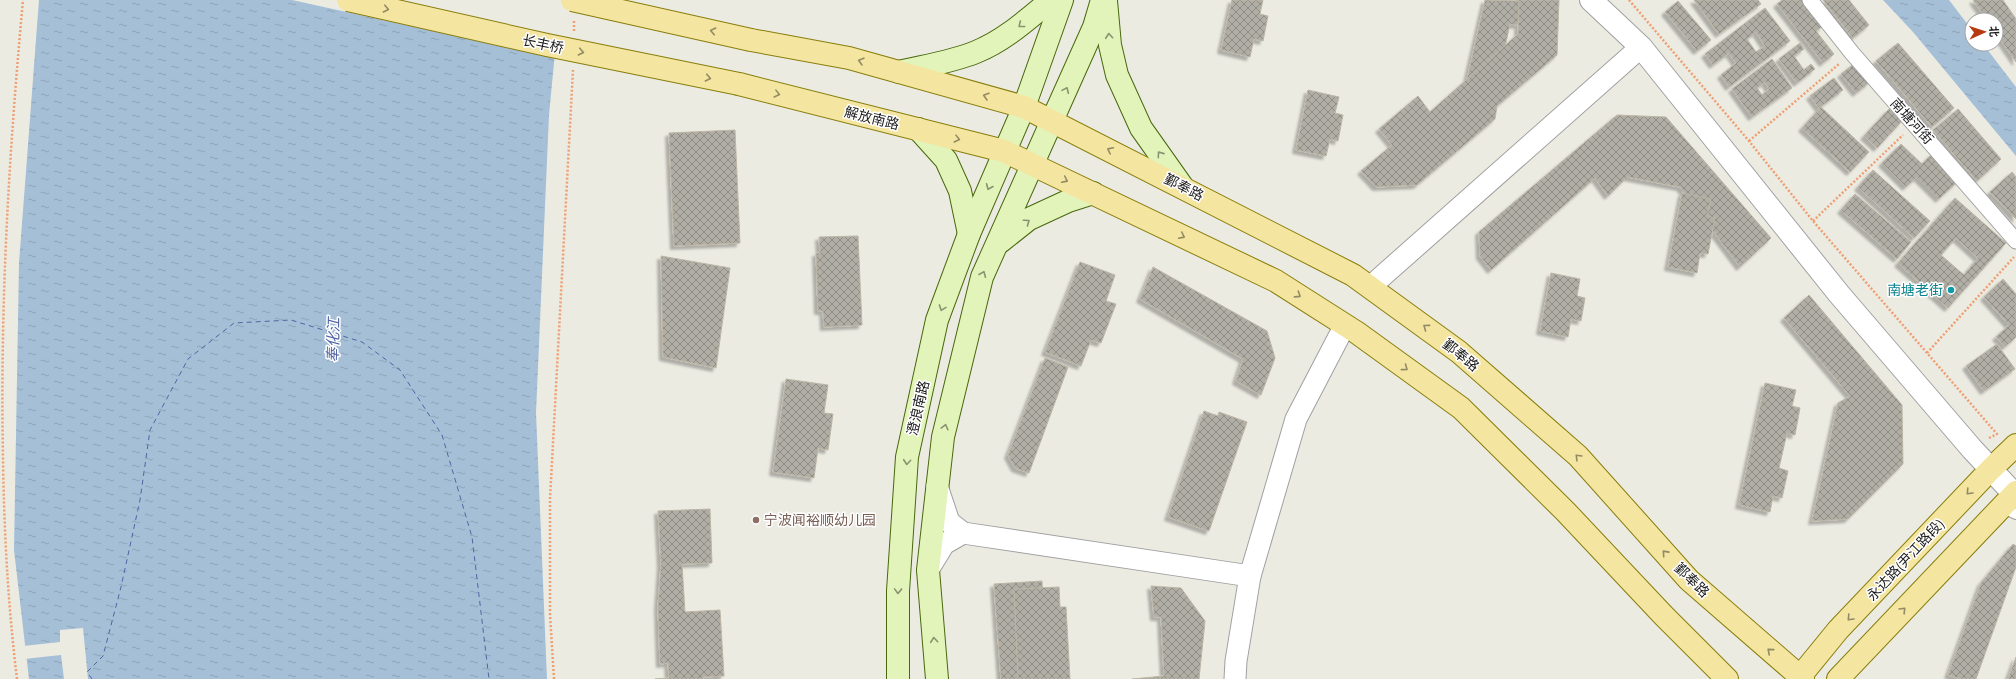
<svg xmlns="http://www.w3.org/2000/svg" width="2016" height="679" font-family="'PT Sans Narrow','Noto Sans SC',sans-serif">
  <defs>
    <pattern id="water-ripples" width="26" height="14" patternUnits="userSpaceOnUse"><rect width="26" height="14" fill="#a5bfd7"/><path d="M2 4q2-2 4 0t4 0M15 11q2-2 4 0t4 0" fill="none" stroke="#8da4b8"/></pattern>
    <pattern id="building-cross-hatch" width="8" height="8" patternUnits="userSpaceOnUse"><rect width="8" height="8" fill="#b1aea5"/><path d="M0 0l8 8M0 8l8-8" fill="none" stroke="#8f8d86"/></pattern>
    <filter id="shadow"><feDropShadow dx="-3.5" dy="3.5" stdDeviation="1" flood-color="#0004"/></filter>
  </defs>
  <rect width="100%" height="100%" fill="#ecebe2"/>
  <g fill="url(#water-ripples)">
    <path d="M39 0H560L549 115 536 413 547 679H29L14 550 19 263Z"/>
    <path d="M1883 0H1949L1972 30V44H1983L2016 87V156L1913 32Z"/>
  </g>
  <g fill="#ecebe2">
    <path d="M292 0H562L556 58Z"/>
    <path d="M83 628 88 679H64L61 655 24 659 23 646 60 642V630Z"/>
  </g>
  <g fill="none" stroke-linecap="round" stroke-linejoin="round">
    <path stroke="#5065a3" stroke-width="1" stroke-dasharray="5 4" stroke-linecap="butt" d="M92 679 87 672 103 656 121 587 140 500 150 430 188 359 234 323 291 320 362 342 400 370 442 435 472 537 489 679"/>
  </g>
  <g fill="url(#building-cross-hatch)" stroke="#bdb6a6" fill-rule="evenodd" filter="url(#shadow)">
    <path d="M1232 0H1263L1260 14 1268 16 1263 41 1254 39 1250 57 1221 50Z"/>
    <path d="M1485 0 1523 1 1517 25 1510 24 1502 61 1511 63 1505 88 1496 86 1492 103 1463 97Z"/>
    <path d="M1516 0H1559L1557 55 1497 106 1495 119 1417 185 1376 187 1361 171 1392 145 1379 129 1418 96 1430 112 1518 34 1519 2Z"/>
    <path d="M1694 0H1758L1761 4 1719 34Z"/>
    <path d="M1782 0H1802L1823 26 1816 31 1834 54 1823 63 1777 4Z"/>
    <path d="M1823 0H1849L1869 25 1853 38Z"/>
    <path d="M1973 0H2003L2016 19V62L1996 33V20H1987Z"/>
    <path d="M1678 1 1711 40 1697 51 1665 12Z"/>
    <path d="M1765 8 1790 41 1729 87 1721 75 1736 63 1729 53 1713 65 1705 54ZM1756 32 1765 46 1756 52 1747 39Z"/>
    <path d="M1800 43 1804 49 1794 56 1804 70 1811 64 1815 69 1797 83 1779 59Z"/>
    <path d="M1898 43 1954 108 1932 127 1876 61Z"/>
    <path d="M1772 59 1792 88 1752 117 1732 89ZM1765 82 1769 89 1762 95 1757 88Z"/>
    <path d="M1855 63 1870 82 1856 93 1841 74Z"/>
    <path d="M1834 78 1843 90 1819 108 1810 96Z"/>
    <path d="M1308 90 1339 97 1335 113 1343 115 1338 141 1330 139 1326 156 1296 150Z"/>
    <path d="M1821 107 1869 152 1850 172 1802 128Z"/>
    <path d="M1889 109 1902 121 1877 148 1864 136Z"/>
    <path d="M1958 109 2001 159 1977 181 1933 130Z"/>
    <path d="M1617 115 1666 117 1771 238 1740 267 1680 187 1627 177 1608 196 1595 178 1491 270 1480 256 1479 232Z"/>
    <path d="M735 130 740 243 674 246 669 133Z"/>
    <path d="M1901 144 1922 164 1933 153 1959 180 1939 199 1917 177 1906 187 1882 163Z"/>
    <path d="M1873 170 1930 221 1914 238 1858 187Z"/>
    <path d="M2012 172 2016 177V219L1990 192Z"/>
    <path d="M1682 193 1711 199 1707 216 1715 218 1708 254 1700 253 1697 273 1668 267Z"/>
    <path d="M1855 194 1911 242 1897 259 1841 210Z"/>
    <path d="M1955 198 2006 243 1948 308 1898 263ZM1956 238 1978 258 1964 275 1941 255Z"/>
    <path d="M858 236 862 325 824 327 823 311H818L816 253H820L819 237Z"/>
    <path d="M661 256 730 268 716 368 663 357Z"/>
    <path d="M1080 262 1115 275 1106 301 1116 304 1101 343 1091 340 1081 366 1045 352Z"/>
    <path d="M1153 267 1267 331 1275 358 1261 395 1236 381 1243 359 1140 299Z"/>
    <path d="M1551 273 1580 279 1577 296 1585 298 1581 321 1571 319 1568 337 1540 331Z"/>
    <path d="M2003 279 2016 294V337L2005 347 1996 337 2009 325 1984 297Z"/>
    <path d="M1809 295 1902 405 1903 464 1848 519 1812 521 1838 403 1850 396 1784 318Z"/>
    <path d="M1997 344 2015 369 1984 391 1966 366Z"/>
    <path d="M1045 358 1068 367 1029 473 1015 468 1008 455Z"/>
    <path d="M786 379 828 385 824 413 833 414 828 450 818 448 814 478 773 472Z"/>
    <path d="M1765 383 1796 390 1792 406 1800 408 1795 435 1787 433 1779 468 1788 471 1782 498 1773 496 1770 512 1739 505Z"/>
    <path d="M1204 411 1218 416 1219 412 1247 422 1209 531 1168 517Z"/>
    <path d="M710 509 712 563 682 564 685 612 720 610 724 676 703 677V679H655L669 678 668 663 660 664 658 607 661 564 658 511Z"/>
    <path d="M2013 544 2016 546V567L1976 679H1961L1948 675 1981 583Z"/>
    <path d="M1042 581 1047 679H1001L994 584Z"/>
    <path d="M1151 586 1181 588 1205 621 1199 679H1132L1164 676 1161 617H1154Z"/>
    <path d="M1059 587 1060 607H1066L1070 679H1018L1014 589Z"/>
    <path d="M2016 657V679H2008Z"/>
  </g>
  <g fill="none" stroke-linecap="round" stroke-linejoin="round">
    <defs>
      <path id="service" d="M2001 507 2016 514"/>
      <path id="pedestrian" d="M1810 0 1852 53 2016 241"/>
      <g id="minor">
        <path d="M1370 287 1641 47"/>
        <path d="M963 533 1250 576 1296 419 1345 325"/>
        <path d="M928 570 944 544 963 533 949 522 937 486"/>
        <path d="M1235 679 1236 661 1250 576"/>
      </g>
      <path id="tertiary" d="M1591 0 1641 47 1839 294 1972 449 2014 494"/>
      <g id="secondary">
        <path d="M1106 1 1110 45 1117 75 1141 128 1182 186"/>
        <path d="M899 72C924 66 952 62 976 52 1004 41 1028 19 1051 0"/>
        <path d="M918 129 946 160 960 191 969 234"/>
        <path d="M1000 242 1029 219 1068 201 1093 193"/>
        <path d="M898 679V591L907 457 937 320 969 234 1024 107 1062 0"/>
        <path d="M937 679 928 570 943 437 982 277 1094 27 1102 0"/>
      </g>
      <g id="primary">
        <path d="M751 40 849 58 1024 107 1353 275 1459 352 1578 456 1689 580 1803 679"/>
        <path d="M739 84 1004 151 1276 281 1356 332 1461 408 1565 511 1664 616 1727 679"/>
        <path d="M1798 679 1838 630 1991 469 2016 445"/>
        <path d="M1838 679 2016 492"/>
      </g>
    </defs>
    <use href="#service" stroke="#a0a0a0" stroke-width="12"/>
    <use href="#pedestrian" stroke="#a0a0a0" stroke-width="17"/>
    <use href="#minor" stroke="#a0a0a0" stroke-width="23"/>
    <use href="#tertiary" stroke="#a0a0a0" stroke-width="24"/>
    <use href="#secondary" stroke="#47680d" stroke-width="24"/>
    <use href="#primary" stroke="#887e0c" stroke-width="24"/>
    <g stroke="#ee9e71" stroke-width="2.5" stroke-dasharray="2 2" stroke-linecap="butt">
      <path d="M1629 0 1749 141 1813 221 1997 434 1989 438"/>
      <path d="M574 31V20"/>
      <path d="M1749 141 1839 64"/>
      <path d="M1813 221 1903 135"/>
      <path d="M1927 353 2014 257"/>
      <path d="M17 679C8 605 4 532 3 457 0 304 9 152 23 0"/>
      <path d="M554 679 550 614V499L573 70"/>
    </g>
    <use href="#service" stroke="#fff" stroke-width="10"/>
    <use href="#pedestrian" stroke="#fff" stroke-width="15"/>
    <use href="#minor" stroke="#fff" stroke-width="21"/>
    <use href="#tertiary" stroke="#fff" stroke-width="22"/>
    <use href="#secondary" stroke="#e2f4b9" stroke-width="22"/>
    <use href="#primary" stroke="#f4e5a0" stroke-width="22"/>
    <defs>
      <g id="primary-bridge">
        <path d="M348 0 547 45 739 84"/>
        <path d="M572 0 751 40"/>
      </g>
    </defs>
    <use href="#primary-bridge" stroke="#887e0c" stroke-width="24" stroke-linecap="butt"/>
    <use href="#primary-bridge" stroke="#f4e5a0" stroke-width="22"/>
  </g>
  <defs><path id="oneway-chevron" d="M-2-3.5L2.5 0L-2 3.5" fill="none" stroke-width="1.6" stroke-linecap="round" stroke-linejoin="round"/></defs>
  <g stroke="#938b65">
    <use href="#oneway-chevron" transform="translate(386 9) rotate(13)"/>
    <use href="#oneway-chevron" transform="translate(713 31) rotate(-168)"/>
    <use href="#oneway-chevron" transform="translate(581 52) rotate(12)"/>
    <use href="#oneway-chevron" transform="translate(861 61) rotate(-164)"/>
    <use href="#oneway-chevron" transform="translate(708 78) rotate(12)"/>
    <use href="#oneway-chevron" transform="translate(777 94) rotate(14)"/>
    <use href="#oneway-chevron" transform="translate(986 96) rotate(-164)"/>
    <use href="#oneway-chevron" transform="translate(957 139) rotate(14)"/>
    <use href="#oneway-chevron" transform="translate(1110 150) rotate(-153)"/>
    <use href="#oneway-chevron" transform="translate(1065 180) rotate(26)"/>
    <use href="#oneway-chevron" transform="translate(1182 236) rotate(26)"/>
    <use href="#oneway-chevron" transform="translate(1298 295) rotate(33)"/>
    <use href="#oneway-chevron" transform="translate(1426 327) rotate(-144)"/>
    <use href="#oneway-chevron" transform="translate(1405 368) rotate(36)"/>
    <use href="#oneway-chevron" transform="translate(1578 457) rotate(-135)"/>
    <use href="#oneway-chevron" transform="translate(1969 492) rotate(133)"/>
    <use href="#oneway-chevron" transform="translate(1665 553) rotate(-132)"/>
    <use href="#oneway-chevron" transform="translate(1903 610) rotate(-46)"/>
    <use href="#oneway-chevron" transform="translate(1850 618) rotate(133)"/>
    <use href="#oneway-chevron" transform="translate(1770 651) rotate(-139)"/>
  </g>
  <g stroke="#899372">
    <use href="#oneway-chevron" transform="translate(1021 25) rotate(141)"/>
    <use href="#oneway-chevron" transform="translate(1109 36) rotate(-95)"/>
    <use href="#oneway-chevron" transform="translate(1066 90) rotate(-66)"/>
    <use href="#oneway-chevron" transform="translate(1160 154) rotate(-125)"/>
    <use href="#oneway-chevron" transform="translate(989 187) rotate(113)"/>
    <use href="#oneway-chevron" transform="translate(1027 222) rotate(-35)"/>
    <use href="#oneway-chevron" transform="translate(983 274) rotate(-68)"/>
    <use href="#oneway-chevron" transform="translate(942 308) rotate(110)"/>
    <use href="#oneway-chevron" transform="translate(945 427) rotate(-76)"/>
    <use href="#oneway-chevron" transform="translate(907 462) rotate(95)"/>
    <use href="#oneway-chevron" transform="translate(898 591) rotate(92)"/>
    <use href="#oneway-chevron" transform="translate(934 640) rotate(-95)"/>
  </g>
  <circle fill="#0f9aa8" stroke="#fff" stroke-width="1.5" cx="1951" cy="290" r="4"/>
  <circle fill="#8d6e63" stroke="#fff" stroke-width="1.5" cx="756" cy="520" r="4"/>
  <g text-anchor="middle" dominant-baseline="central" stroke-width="3" stroke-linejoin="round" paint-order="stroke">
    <g font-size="14" fill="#1c1c1c" stroke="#fff">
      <text transform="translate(543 44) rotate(12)">长丰桥</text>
      <text transform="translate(872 118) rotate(14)">解放南路</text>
      <text transform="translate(1912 121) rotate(48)">南塘河街</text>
      <text transform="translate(1184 187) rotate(27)">鄞奉路</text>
      <text transform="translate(1461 355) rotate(39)">鄞奉路</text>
      <text transform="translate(918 408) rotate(-77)">澄浪南路</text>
      <text transform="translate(1905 560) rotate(-47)">永达路(尹江路段)</text>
      <text transform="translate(1692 580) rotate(44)">鄞奉路</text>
    </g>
    <g font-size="14" fill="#0d838f" stroke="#fff" text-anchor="end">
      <text x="1943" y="290">南塘老街</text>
    </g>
    <g font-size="14" fill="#785e54" stroke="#fff" text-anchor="start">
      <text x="764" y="520">宁波闻裕顺幼儿园</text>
    </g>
    <g font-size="15" font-style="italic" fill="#5065a3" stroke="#fff">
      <text transform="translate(333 340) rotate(-89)">奉化江</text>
    </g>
  </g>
  <g transform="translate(1984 32) rotate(87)"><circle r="19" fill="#ffffff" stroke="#a4a4a4"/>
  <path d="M0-3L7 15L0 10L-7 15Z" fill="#b83a10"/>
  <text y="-6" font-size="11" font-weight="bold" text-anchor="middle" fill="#1c1c1c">北</text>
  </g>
</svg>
